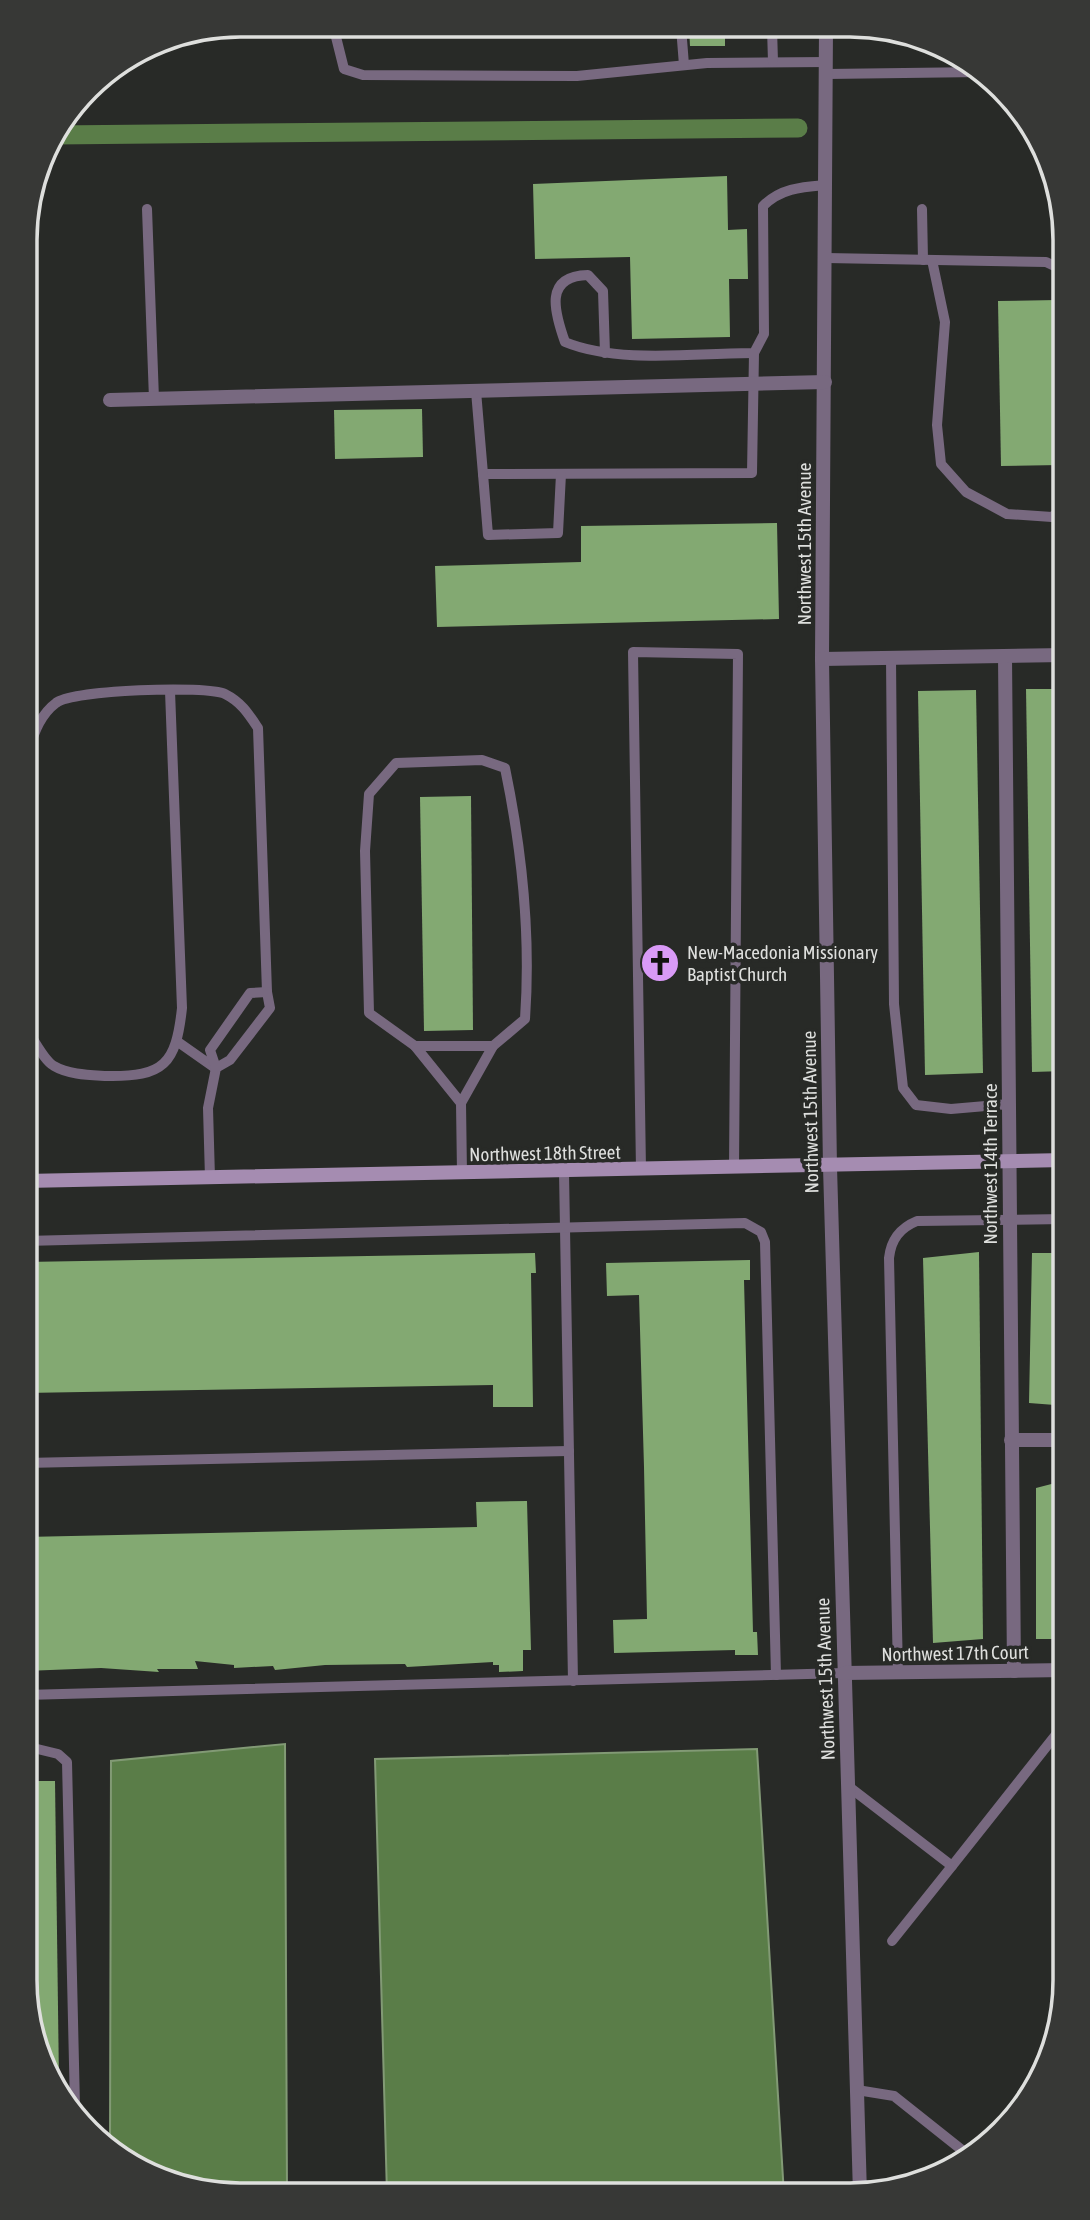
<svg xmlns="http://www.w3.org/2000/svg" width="1090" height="2220" font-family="'Asap Condensed',sans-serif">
  <rect width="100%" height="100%" fill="#282a27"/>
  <g fill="#5a7d48" stroke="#829a75" stroke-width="2">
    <path d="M285 1744 287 2194H212L145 2173 110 2150 111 1761Z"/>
    <path d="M757 1749 784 2195 387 2194 375 1759Z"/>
  </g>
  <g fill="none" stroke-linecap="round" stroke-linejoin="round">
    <path stroke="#5a7d48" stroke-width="19" d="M54 135 798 128"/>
  </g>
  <g fill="#83a972">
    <path d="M689 27 725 28V46H690Z"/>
    <path d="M727 176 728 230 747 229 748 279H729L730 337 632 339 630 257 535 259 533 184Z"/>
    <path d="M1057 300 1060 465 1001 466 998 301Z"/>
    <path d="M422 409 423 457 335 459 334 410Z"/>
    <path d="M777 523 779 619 437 627 435 566 581 562V526Z"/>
    <path d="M1026 689H1065V1071L1032 1072Z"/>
    <path d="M976 690 983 1073 925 1075 918 691Z"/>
    <path d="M471 796 473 1030 424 1031 420 797Z"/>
    <path d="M979 1252 983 1639 933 1643 923 1258Z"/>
    <path d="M535 1253 536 1273H531L533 1407H493V1385L25 1393V1262Z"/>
    <path d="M1032 1253H1065V1382H1061L1055 1405 1029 1403Z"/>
    <path d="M750 1260V1280H744L753 1632H757L758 1655H735V1650L614 1653 613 1620 647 1619 644 1467 639 1295 607 1296 606 1263Z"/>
    <path d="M1063 1481 1065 1639H1036V1488Z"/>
    <path d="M527 1501 531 1650H523V1671L499 1672V1665H493V1662L407 1667 405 1664 325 1665 275 1670 273 1666 234 1668V1665L195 1661 198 1669H157L159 1672 101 1668 25 1671V1537L477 1527 476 1502Z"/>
    <path d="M25 1781H55L59 2083 36 2049 24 1980Z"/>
  </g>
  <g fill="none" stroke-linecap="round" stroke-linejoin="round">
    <g stroke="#786980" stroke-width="10">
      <path d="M333 25 344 69 363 75 577 76 707 63 827 62"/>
      <path d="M681 27 684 65"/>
      <path d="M772 28 773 62"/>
      <path d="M827 74 981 72"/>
      <path d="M147 209 154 399"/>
      <path d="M922 209 923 260"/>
      <path d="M826 258 1046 262 1065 271"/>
      <path d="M932 260 945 322 937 425 941 464 966 492 1007 514 1052 517 1065 507"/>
      <path d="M605 353 603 291 588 275C544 276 554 311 565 342 618 364 696 353 754 353L764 334 763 206C781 188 802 187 826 185"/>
      <path d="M476 391 483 474 752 473 754 353"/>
      <path d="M483 474 488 535 558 533 561 474"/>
      <path d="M891 658 894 1004 903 1088 916 1105 951 1109 1009 1104"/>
      <path d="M170 691 182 1008C176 1064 164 1077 107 1076 91 1075 69 1075 54 1066 45 1061 37 1045 31 1036L29 748C35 731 41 714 56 703 72 690 206 685 225 694 241 702 248 713 258 728L267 992"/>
      <path d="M482 760 505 768C522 850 531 934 525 1019L493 1046 461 1103 415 1046 369 1013 365 851 369 794 396 763Z"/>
      <path d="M178 1042 215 1068"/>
      <path d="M415 1046H493"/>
      <path d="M461 1103 462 1174"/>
      <path d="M641 1170 633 652 738 654 734 1168"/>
      <path d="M564 1172 573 1681"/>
      <path d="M210 1178 208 1108 216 1068 210 1050 250 993 267 992 270 1008 230 1060 216 1068"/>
      <path d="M25 1241 745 1223 761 1232 765 1242 776 1675"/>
      <path d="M25 1463 569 1451"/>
      <path d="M898 1673 889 1258C891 1239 900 1228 917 1221L1065 1219"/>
      <path d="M25 1695 844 1673"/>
      <path d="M25 1746 58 1754 67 1762 75 2107"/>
      <path d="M848 1786 952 1866 892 1941"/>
      <path d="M952 1866 1058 1732"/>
      <path d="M857 2090 894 2096 972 2158"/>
    </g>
    <g stroke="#786980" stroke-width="14">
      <path d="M826 28 822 659 830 1167 860 2194"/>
      <path d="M110 400 825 382"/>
      <path d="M1005 656 1014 1671"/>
      <path d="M822 659 1065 655"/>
      <path d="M1011 1440H1065"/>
      <path d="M844 1673 1065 1670"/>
    </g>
    <path stroke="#a58cb1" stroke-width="14" d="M25 1181 1065 1160"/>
  </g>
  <defs>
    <symbol id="church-disc" viewBox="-11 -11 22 22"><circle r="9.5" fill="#d99af7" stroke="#282a27"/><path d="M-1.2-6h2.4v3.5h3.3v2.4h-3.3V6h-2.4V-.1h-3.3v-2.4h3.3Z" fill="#111"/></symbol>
  </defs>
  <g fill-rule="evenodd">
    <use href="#church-disc" x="638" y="941" width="44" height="44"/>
  </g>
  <g text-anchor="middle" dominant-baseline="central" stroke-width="7" stroke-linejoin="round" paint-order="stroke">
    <g font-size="19" fill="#dedfdd" stroke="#282a27">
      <text transform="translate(804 544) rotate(-90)">Northwest 15th Avenue</text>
      <text transform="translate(810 1112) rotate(-91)">Northwest 15th Avenue</text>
      <text transform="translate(545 1153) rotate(-1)">Northwest 18th Street</text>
      <text transform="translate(990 1164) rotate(-90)">Northwest 14th Terrace</text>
      <text transform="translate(955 1653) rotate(-1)">Northwest 17th Court</text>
      <text transform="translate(825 1679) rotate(-92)">Northwest 15th Avenue</text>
    </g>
    <g font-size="19" fill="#dedfdd" stroke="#282a27" text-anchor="start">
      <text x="687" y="952">New-Macedonia Missionary<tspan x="687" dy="22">Baptist Church</tspan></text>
    </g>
  </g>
  <path d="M0 0H1090V2220H0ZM240 37H850A203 203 0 0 1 1053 240V1980A203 203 0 0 1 850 2183H240A203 203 0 0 1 37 1980V240A203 203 0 0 1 240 37Z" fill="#373836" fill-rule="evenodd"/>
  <path fill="none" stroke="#dedfdd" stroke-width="3.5" d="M240 37H850A203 203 0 0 1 1053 240V1980A203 203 0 0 1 850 2183H240A203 203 0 0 1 37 1980V240A203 203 0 0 1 240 37Z"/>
</svg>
